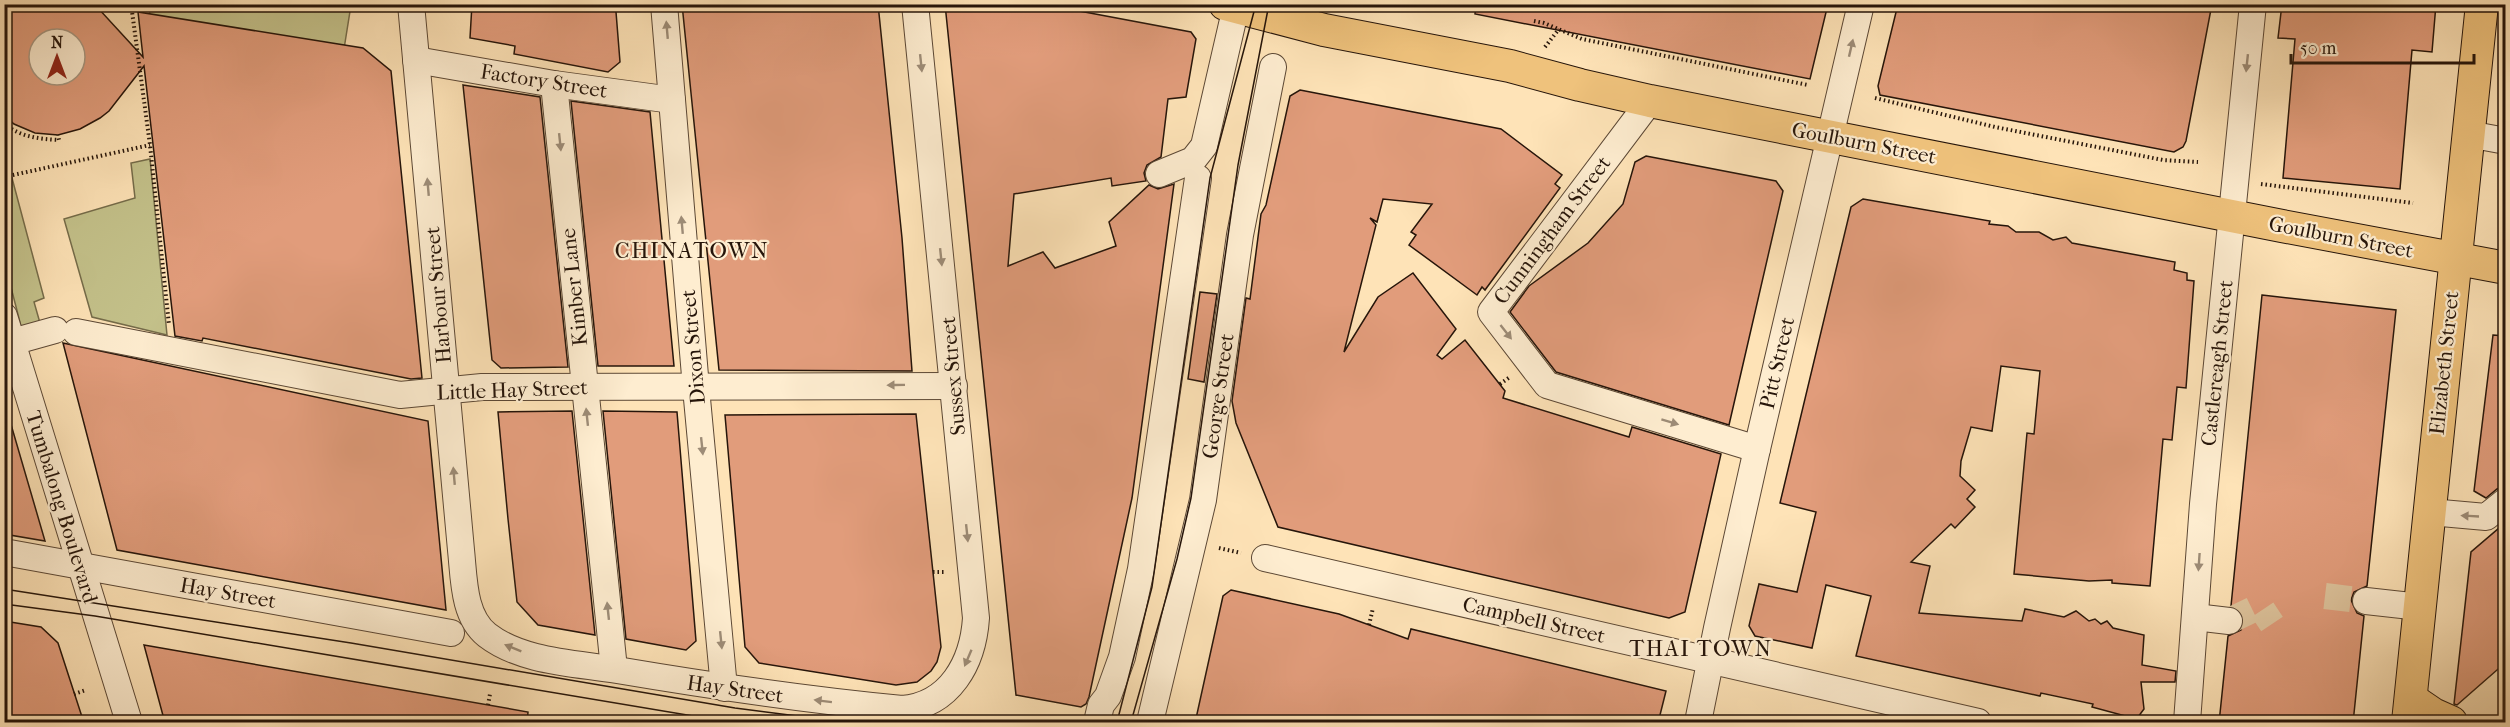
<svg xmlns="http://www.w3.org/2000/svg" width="2510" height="727" font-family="'IM FELL French Canon',serif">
  <rect width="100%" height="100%" fill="#fee3b7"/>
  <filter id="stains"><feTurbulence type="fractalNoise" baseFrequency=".00333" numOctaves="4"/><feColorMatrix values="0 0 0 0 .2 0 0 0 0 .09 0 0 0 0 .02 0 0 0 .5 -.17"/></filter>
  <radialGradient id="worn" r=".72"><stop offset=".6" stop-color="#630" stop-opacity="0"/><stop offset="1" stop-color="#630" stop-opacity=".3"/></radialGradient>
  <g fill="#c4c28b" stroke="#756c4a" stroke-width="1.5">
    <path d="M149 5H351L344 49 150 17Z"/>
    <path d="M150 159 167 335 92 317 64 219 135 198 131 163Z"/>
    <path d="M12 178 44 298 34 302 42 330 23 334 5 264 4 180Z"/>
  </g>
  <g fill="#e19c7b" stroke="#26150a" stroke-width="1.5" fill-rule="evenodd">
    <path d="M16 4H91L98 8 143 57 138 12 363 48 391 71 422 378 411 379 203 338 202 341 175 336 144 66 109 111 100 118 80 129 58 135 35 133 14 124 4 115V14ZM39 39H75V75H39Z"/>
    <path d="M472 4H604L616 12 620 62 608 72 514 54 515 46 470 38Z"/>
    <path d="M682 4H878L902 238 912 371 719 370Z"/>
    <path d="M945 4H1042L1191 32 1196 39 1186 97 1168 99 1161 157 1147 165 1144 173 1146 181 1112 186 1111 178 1014 194 1008 266 1043 252 1055 268 1116 246 1109 222 1149 185 1158 189 1174 184 1132 498 1089 697 1086 704 1081 707 1016 695Z"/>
    <path d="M1476 4H1828L1810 79 1475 14Z"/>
    <path d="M1898 4H2212L2186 141 2183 147 2174 152 1880 95 1878 86Z"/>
    <path d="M2282 4H2436L2432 52 2412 50 2400 189 2283 178 2295 39 2278 38Z"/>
    <path d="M463 85 540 97 568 367 501 368 492 360Z"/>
    <path d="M1300 90 1501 129 1562 175 1555 184 1560 188 1485 290 1482 287 1477 295 1409 245 1416 235 1411 232 1432 204 1383 199 1377 222 1370 218 1376 225 1344 352 1378 297 1413 273 1456 329 1437 355 1442 359 1465 340 1505 391 1503 398 1629 437 1632 427 1721 454 1685 612 1669 618 1278 527 1236 423 1232 401 1246 298 1250 299 1261 214 1266 205 1290 96Z"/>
    <path d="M571 101 650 112 674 366H598Z"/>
    <path d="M1646 156 1776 181 1783 191 1729 425 1556 372 1510 312 1529 286 1588 243 1623 204 1635 162Z"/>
    <path d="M1863 199 1990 221 1989 224 2008 226 2016 232H2039L2053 240 2066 237 2072 243 2175 262 2174 270 2187 273V280L2194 281 2186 388 2177 387 2172 440 2163 439 2150 586 2112 583V580L2089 581 2014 574 2027 433 2034 434 2040 371 2001 366 1992 431 1971 427 1961 461 1960 476 1975 490 1967 499 1975 507 1955 528 1951 524 1911 562 1930 566 1919 613 2022 621 2025 609 2064 617 2076 611 2089 621 2095 619 2101 624 2107 621 2113 628 2144 635 2142 665 2176 671 2175 682H2141L2144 709 2138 717H2129L2092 707 2093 704 2041 693 2040 696 1856 656 1871 596 1826 585 1812 648 1755 636 1749 626 1759 584 1797 592 1816 512 1780 503 1851 207Z"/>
    <path d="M1200 292 1217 294 1204 382 1188 379Z"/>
    <path d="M2262 295 2396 310 2367 586 2354 592 2351 600 2357 613 2364 616 2353 723H2219L2228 636 2241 630 2244 622 2238 609 2231 606Z"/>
    <path d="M2493 335 2505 336V486L2497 489 2486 498 2474 491Z"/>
    <path d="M63 343 428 421 446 610 117 550Z"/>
    <path d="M572 411 595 635 538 625 517 602 508 519 498 412Z"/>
    <path d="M603 411 677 412 696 641 686 650 626 639Z"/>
    <path d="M916 414 941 647 937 662 931 671 917 682 896 685 759 663 745 647 725 415Z"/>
    <path d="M4 421H10L45 541 4 534Z"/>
    <path d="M2505 523V663L2457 705 2454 704 2471 552Z"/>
    <path d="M1231 590 1339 614 1408 639 1411 629 1666 691 1658 723H1195L1223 596Z"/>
    <path d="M4 621 41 627 58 643 84 723H4Z"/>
    <path d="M144 645 528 712 527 723H165Z"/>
  </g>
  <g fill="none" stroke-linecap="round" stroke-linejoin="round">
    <g stroke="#dec49d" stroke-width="26" stroke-dasharray="26 13" stroke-linecap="butt">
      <path d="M2325 596 2366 601"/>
      <path d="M2229 621 2260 606 2272 624"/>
    </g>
    <defs>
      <g id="minor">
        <path d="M411 4 461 550C464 578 463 616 487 635 522 662 575 663 617 670 712 686 806 700 902 709 950 705 973 663 976 618L915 4"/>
        <path d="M664 4 696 388 724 688"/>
        <path d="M416 60 554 84 672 100"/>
        <path d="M554 84 614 669"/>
        <path d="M1650 101 1491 312 1547 385 1757 449"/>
        <path d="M2468 134 2506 141"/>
        <path d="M1159 174 1193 160 1204 146 1236 7"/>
        <path d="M4 316 129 722"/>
        <path d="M76 332 400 395 482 387 954 386"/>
        <path d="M12 342 55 330"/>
        <path d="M2430 512 2486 517 2506 501"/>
        <path d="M4 552 451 633"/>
        <path d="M1265 558 1978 722"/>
        <path d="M2366 601 2420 607"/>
        <path d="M2195 617 2229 621"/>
        <path d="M1097 722 1101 705 1108 696 1122 657 1141 569 1198 178"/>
        <path d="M1150 722 1203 500 1240 235 1273 67"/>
        <path d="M1698 722 1717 628 1757 449 1861 4"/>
        <path d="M2187 722 2203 504 2253 4"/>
      </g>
      <g id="major">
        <path d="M1225 4 1324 30 1510 66 1580 85 1650 101 2282 226 2506 268"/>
        <path d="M2411 699 2433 714 2451 722"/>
        <path d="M2408 722 2482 4"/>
      </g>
    </defs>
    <use href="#minor" stroke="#5c4835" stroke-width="28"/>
    <use href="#major" stroke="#26150a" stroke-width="34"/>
    <g stroke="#26150a" stroke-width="4" stroke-dasharray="1.5 3" stroke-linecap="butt">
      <path d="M131 4 150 145 169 325"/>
      <path d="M1534 21 1544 23 1582 39 1808 85"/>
      <path d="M1545 47 1559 29"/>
      <path d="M1875 98 1995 127 2163 160 2198 162"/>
      <path d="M4 124C21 137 39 139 59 140L58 135"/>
      <path d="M4 177 150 145"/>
      <path d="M2261 184 2413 203"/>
      <path d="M1500 384 1510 377"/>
      <path d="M1219 548 1241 553"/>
      <path d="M933 572H944"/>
      <path d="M1369 625 1373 608"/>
      <path d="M74 694 86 690"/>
      <path d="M488 705 490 694"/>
    </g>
    <use href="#minor" stroke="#feedd0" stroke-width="26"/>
    <use href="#major" stroke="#efc27c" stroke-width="32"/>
    <g stroke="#26150a" stroke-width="1.5">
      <path d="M4 589 351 643 735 708 844 722"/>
      <path d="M4 604 95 616 729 722"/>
      <path d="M1117 722 1152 587 1210 178 1256 4"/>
      <path d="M1131 722 1177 559 1191 498 1238 165 1269 4"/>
    </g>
    <path stroke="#26150a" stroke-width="4.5" stroke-dasharray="10 10" stroke-linecap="butt" d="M2261 722V718"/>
  </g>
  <defs><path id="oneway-solid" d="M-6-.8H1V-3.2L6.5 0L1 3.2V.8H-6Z" transform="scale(1.5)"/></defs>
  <g fill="#9d8c77">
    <use href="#oneway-solid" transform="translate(667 30) rotate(-95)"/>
    <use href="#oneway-solid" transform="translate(1851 48) rotate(-77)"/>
    <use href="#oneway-solid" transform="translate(921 63) rotate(84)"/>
    <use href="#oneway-solid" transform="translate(2247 63) rotate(96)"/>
    <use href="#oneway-solid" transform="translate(560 142) rotate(84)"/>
    <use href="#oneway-solid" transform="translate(428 187) rotate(-95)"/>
    <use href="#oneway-solid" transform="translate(682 225) rotate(-95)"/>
    <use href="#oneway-solid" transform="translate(941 257) rotate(84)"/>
    <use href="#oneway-solid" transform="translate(1506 332) rotate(52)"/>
    <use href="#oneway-solid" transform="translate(896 385) rotate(179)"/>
    <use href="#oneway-solid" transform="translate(587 417) rotate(-96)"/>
    <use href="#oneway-solid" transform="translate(1670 422) rotate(17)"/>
    <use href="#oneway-solid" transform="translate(702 446) rotate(84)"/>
    <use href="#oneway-solid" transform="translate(454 476) rotate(-95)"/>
    <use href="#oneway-solid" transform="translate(2470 516) rotate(-177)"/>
    <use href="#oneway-solid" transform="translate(967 533) rotate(84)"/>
    <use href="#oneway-solid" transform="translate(2199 562) rotate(94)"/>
    <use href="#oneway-solid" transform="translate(608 611) rotate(-96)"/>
    <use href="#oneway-solid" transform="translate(721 640) rotate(84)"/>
    <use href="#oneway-solid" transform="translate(513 648) rotate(-158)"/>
    <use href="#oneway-solid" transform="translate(968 658) rotate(113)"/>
    <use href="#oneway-solid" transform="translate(823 701) rotate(-173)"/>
  </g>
  <g text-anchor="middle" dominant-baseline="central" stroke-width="4.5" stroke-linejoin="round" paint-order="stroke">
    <g font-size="21" fill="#26150a" stroke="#feedd0">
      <text transform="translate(544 81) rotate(9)">Factory Street</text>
      <text transform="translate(1864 143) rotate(11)">Goulburn Street</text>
      <text transform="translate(1552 230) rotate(-53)">Cunningham Street</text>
      <text transform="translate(2341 237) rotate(11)">Goulburn Street</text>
      <text transform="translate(574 287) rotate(-96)">Kimber Lane</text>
      <text transform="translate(438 295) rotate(-95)">Harbour Street</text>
      <text transform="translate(693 347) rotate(-95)">Dixon Street</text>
      <text transform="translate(1777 363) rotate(-77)">Pitt Street</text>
      <text transform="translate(2217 363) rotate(-84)">Castlereagh Street</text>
      <text transform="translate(2444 363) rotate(-84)">Elizabeth Street</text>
      <text transform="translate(953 376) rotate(-95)">Sussex Street</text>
      <text transform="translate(512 390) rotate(-2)">Little Hay Street</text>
      <text transform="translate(1218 396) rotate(-82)">George Street</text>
      <text transform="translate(62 507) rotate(73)">Tumbalong Boulevard</text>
      <text transform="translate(228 593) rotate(10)">Hay Street</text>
      <text transform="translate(1534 620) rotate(13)">Campbell Street</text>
      <text transform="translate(735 689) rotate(8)">Hay Street</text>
    </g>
    <g font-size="22" letter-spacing="1.5" fill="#26150a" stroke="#feedd0">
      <text x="692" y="251">CHINATOWN</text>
      <text x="1701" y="649">THAI TOWN</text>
    </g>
  </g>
  <rect width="2510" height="727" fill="none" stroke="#fee3b7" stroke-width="24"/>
  <rect x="6" y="6" width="2498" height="715" fill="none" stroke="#26150a" stroke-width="3"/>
  <rect x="12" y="12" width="2486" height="703" fill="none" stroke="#26150a" stroke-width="1.5"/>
  <g transform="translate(57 57)"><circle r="28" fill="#feedd0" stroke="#a89781" stroke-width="1.5"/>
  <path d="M0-4.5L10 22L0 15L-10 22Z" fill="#8f2418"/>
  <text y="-9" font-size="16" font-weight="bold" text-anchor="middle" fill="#26150a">N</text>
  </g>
  <path d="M2291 54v9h183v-9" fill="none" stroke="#26150a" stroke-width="3"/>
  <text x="2300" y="54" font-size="18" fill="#26150a" stroke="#feedd0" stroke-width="4.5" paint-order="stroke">50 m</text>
  <rect width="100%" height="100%" filter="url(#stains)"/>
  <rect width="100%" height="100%" fill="url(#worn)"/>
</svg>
